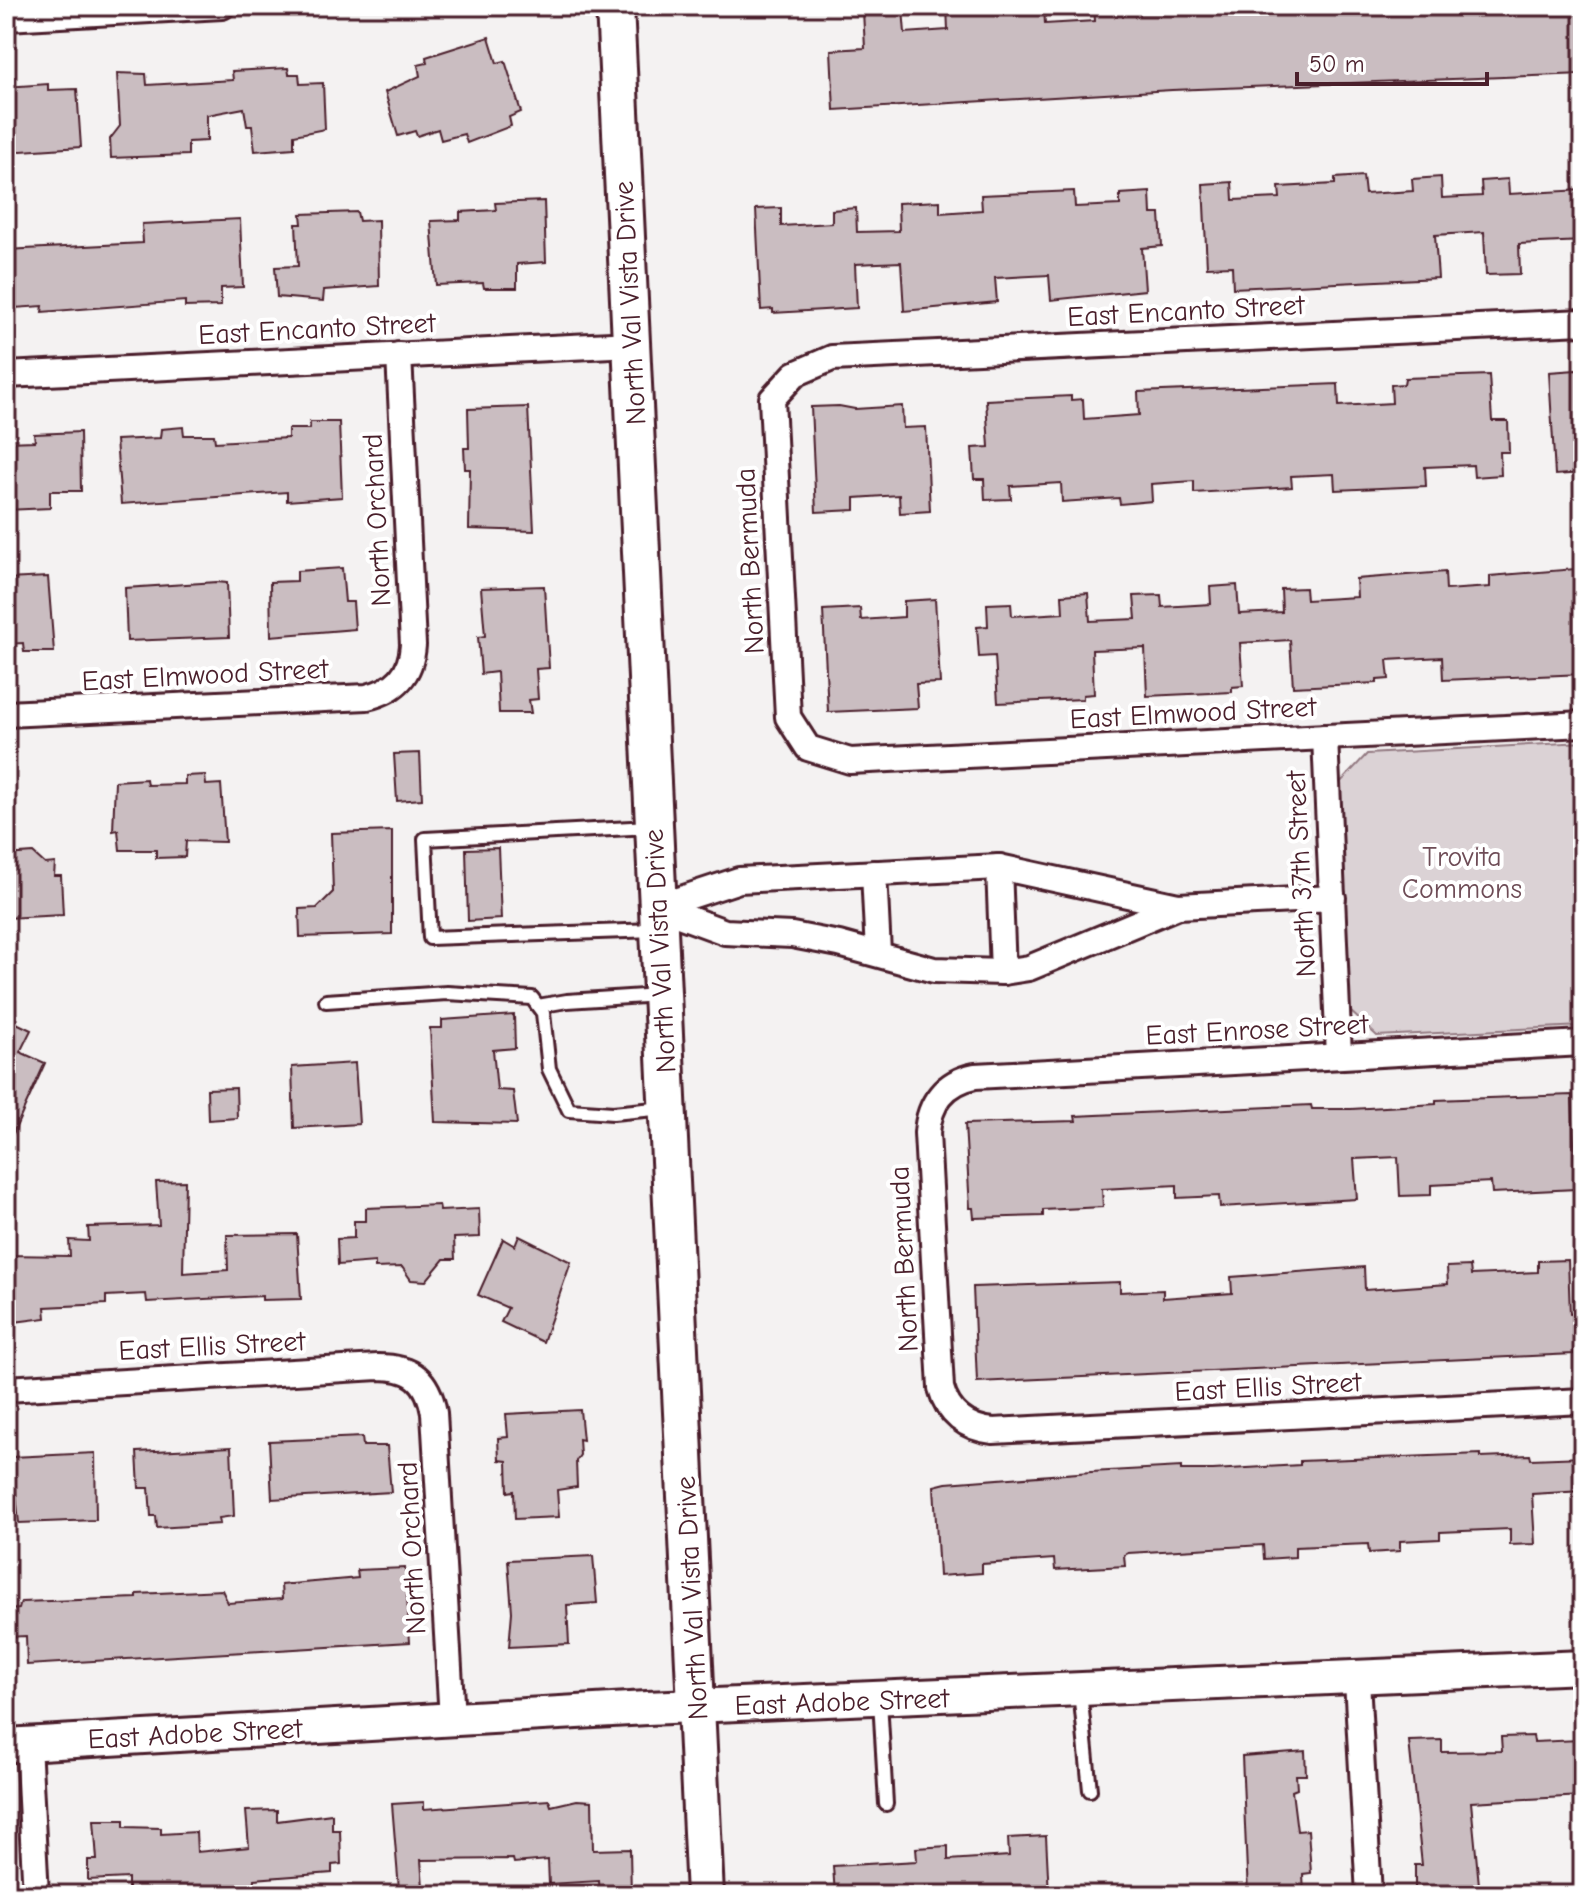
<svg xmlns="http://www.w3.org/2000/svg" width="1589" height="1901" font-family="'Comic Neue',sans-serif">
  <rect width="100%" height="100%" fill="#f4f2f2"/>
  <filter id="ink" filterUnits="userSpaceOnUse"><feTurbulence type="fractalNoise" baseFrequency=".0125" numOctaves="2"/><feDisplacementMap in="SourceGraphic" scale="16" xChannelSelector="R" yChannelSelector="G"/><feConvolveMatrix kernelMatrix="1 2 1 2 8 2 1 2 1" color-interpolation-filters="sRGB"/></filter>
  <g filter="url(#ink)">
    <path fill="#dbd2d5" stroke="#927880" stroke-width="2" d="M1583 742V1026L1377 1036 1349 1010 1336 787 1367 754Z"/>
    <g fill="#cabdc1" stroke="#4a1f2b" stroke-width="2">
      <path d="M947 6H1044L1045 24 1095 21 1094 6H1583V74L1172 90 834 110 831 50 865 48 863 11 903 9 905 33 948 30Z"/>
      <path d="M489 37 497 63 505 61 521 112 509 117 511 126 467 143 464 134 441 140 438 129 417 136 415 131 398 136 385 92 420 76 418 65 427 63 426 57Z"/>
      <path d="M288 68 289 74H299L300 84 323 83 325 129 294 135V148L255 151 252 126H247L244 108 207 115V141L188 142V155L111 158 110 139 120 126 117 73 146 74 147 85 233 80 232 71Z"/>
      <path d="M48 84V90L77 89 81 147 6 152V87Z"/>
      <path d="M1363 176 1365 194 1413 191 1412 179 1441 177 1442 198 1482 196 1481 181 1508 179 1509 194 1583 190V241L1519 244 1520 274 1486 275 1484 232 1435 235 1438 278 1233 288 1232 266 1207 267 1203 184 1232 182 1233 200 1280 198 1279 187 1335 184V178Z"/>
      <path d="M1074 191 1075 207 1120 205V194L1150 192 1151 214H1160L1162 246 1142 248 1145 290 1051 300 1049 275 995 278 997 302 904 311 901 262 855 264 857 308 773 313V309L761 310 756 209 781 208V226L832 223V210L856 208 857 232 899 231 898 203 940 201V213L982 210 981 195Z"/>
      <path d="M544 201 546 262 517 264V288H484L483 283 436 285 431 221 460 220V212L496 210 495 203Z"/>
      <path d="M357 212 359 221 378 220 379 286 324 290 323 301 277 297 275 267 298 266 296 224H302L301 214Z"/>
      <path d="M240 219 243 287 221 288V306L185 307V301L42 312 43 306 14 308 12 275H6V250L143 243 142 224Z"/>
      <path d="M1576 370 1583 371V473L1555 475 1549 372Z"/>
      <path d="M1489 375 1492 421H1508L1509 452H1500L1501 475 1474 477 1473 465 1425 467 1426 486 1335 490 1334 474 1291 476 1292 487 1194 493V481L1151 484 1152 501 1120 504 1119 498 1062 502 1061 483 1010 486 1011 499 985 500 984 479H974L972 448 989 447 986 400 1071 396V400L1083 399 1084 419 1139 415 1138 392 1338 384 1339 406 1392 403 1391 385 1404 384 1405 378Z"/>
      <path d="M839 406 855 409 902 406 903 428 926 427 930 511 900 513 899 495 855 498V510L816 512 811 407Z"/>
      <path d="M528 407 534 531 469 529 470 469H465L464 448H469L468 409Z"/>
      <path d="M310 422H339L342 497 287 501V492L121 504 116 440 160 438 161 429 183 427 184 435H214L215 442 288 438V429H309Z"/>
      <path d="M80 432 81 491H50V508L6 510V442L35 441 34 434Z"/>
      <path d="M342 568 345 602H353L355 629 271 636 270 582 297 581V571Z"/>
      <path d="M1575 569 1576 586 1583 585V674L1443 680 1442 657 1387 660 1389 679 1377 680V683L1293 687 1290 640 1240 643 1243 686 1232 687V692L1147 696 1145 648 1092 650 1094 694 1083 695V699L998 703 995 656 979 657 977 627 988 626 987 604 1011 603 1012 616 1063 613 1062 595 1088 593 1090 621 1136 619 1134 596 1161 595 1162 607 1211 604 1210 587 1237 585 1239 614 1282 612 1281 589 1305 588 1306 600 1357 597 1356 579 1445 572 1446 590 1490 587V576Z"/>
      <path d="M48 577 54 652H24L23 643 6 644V579Z"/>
      <path d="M217 582 227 583 229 637 127 641 125 588Z"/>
      <path d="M544 586 549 668 536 669 538 699 529 700 531 713H499L497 672 481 674 478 637 485 636 481 588Z"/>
      <path d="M935 599 940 683 916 684 918 708 828 712 823 610 860 608 861 620 904 617V601Z"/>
      <path d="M420 753 422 799 397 801 394 754Z"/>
      <path d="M205 775 206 785 221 784 225 842 186 841 185 857 156 858V850H120L118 830 113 831 115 781 146 779 147 785 185 784V776Z"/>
      <path d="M392 831V934L300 937 299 909 317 908 333 892 331 833Z"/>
      <path d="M498 848 501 919 468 921 466 849Z"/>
      <path d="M33 853 45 864 55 863 54 876H61L63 915 6 918V855Z"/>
      <path d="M514 1015 515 1048 493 1050 497 1090 513 1091 517 1124 435 1122 430 1028H442V1020Z"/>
      <path d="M6 1018 31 1030 20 1052 45 1063 6 1149Z"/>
      <path d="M355 1063 359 1124 294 1128 292 1067Z"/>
      <path d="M236 1088 237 1118 208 1120 207 1089Z"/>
      <path d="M1572 1095 1576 1189 1492 1193 1491 1182 1431 1185V1195L1400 1196 1398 1157 1354 1159 1357 1199 1220 1207 1219 1196 1177 1198V1185L1102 1189 1103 1207 1043 1210V1216L974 1218 973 1208H970L965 1124 1076 1121 1075 1116 1311 1105 1312 1109H1351L1436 1104V1100Z"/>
      <path d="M185 1181 183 1273 228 1270 227 1235 297 1234 301 1299 262 1300V1296L147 1302 146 1294 106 1296V1304L45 1307 46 1318 6 1323V1255L70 1256 69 1240 89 1241 88 1227 159 1225 156 1182Z"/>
      <path d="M439 1205 440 1211 479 1209 480 1237 454 1238 455 1259H444L426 1281 411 1280 402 1267 375 1268V1262L338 1265 337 1239 354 1238V1221H366V1208Z"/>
      <path d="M519 1236 571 1262 543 1342 501 1322 508 1308 478 1295 503 1239 515 1246Z"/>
      <path d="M1568 1260 1570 1314 1582 1313 1583 1347 1574 1348V1354L977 1382 973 1287 1120 1282V1292L1163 1290V1298L1232 1293 1231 1277 1364 1267 1365 1290 1448 1284 1447 1267 1470 1266 1471 1275 1538 1272V1261Z"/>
      <path d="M580 1410 583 1440 579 1439 580 1455 576 1461 577 1487 557 1490 559 1517 515 1519 514 1491 508 1492 507 1461 499 1460 498 1438 508 1437 506 1414Z"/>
      <path d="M362 1437 363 1446H387L391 1492 272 1499 269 1441Z"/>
      <path d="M231 1447 234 1516 219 1518 220 1524 157 1528 156 1516H151L149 1488H139L137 1452Z"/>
      <path d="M95 1453 96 1520 19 1523 12 1457Z"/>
      <path d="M1481 1454V1457L1530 1455 1531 1459 1583 1457V1491L1532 1494 1535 1544 1510 1545V1529L1440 1532V1539L1400 1541V1551L1369 1553 1368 1544 1295 1547V1557L1264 1559 1263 1545 1128 1553 1124 1555 1125 1566 1055 1570 1054 1559 982 1564V1573L939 1576 934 1486 946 1483 1091 1472 1181 1467V1470H1213L1300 1465V1461Z"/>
      <path d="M593 1556 597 1603 567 1605 569 1644 509 1647 512 1612 508 1560Z"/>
      <path d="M405 1568 410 1642 27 1665 26 1636 6 1637V1610L19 1609 21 1602 137 1598V1594L222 1590 228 1603 282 1599 281 1585 358 1578 357 1570Z"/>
      <path d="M1533 1736 1534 1742 1580 1740 1583 1796 1471 1802 1480 1895H1415V1865H1422L1409 1741 1442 1740V1752L1502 1751 1501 1737Z"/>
      <path d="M1305 1751 1306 1775H1296L1297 1789 1292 1791 1297 1831 1308 1830 1311 1873 1303 1874 1304 1895H1248L1242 1756Z"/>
      <path d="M549 1800 551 1806 577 1800 592 1801 593 1850 630 1849 631 1895H600L599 1881 549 1884 548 1860 514 1863 513 1859 421 1860 423 1887 399 1890 392 1804 424 1802V1809Z"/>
      <path d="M277 1810V1821L332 1814V1830H340L341 1864 332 1865V1873L254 1879 253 1895H227V1891L128 1895V1878L88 1880V1860H97L94 1820H124V1827L161 1828V1834L196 1832 197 1852 249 1847 246 1811Z"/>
      <path d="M1046 1836 1049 1895H835L833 1866 917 1861 916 1848 948 1846V1860L1009 1856 1008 1838Z"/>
    </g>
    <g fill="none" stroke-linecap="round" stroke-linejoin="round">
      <defs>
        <g id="service">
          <path d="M650 827 425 839 430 938 655 930"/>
          <path d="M326 1001 447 993 532 998 543 1013 549 1069 569 1110 613 1113 665 1108"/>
          <path d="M538 1006 567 1001 659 995"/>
          <path d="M1080 1691 1090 1790"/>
          <path d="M880 1700 886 1804"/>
        </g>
        <g id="minor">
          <path d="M6 18 222 6"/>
          <path d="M1583 322 832 358 795 374 772 399 788 717 808 748 850 761 1583 724"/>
          <path d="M6 375 632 344"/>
          <path d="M6 714 367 697C396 690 411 675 413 645L399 355"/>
          <path d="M1325 737 1339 1056"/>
          <path d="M999 867 1003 972"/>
          <path d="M874 873 878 953"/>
          <path d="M657 907 739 880 999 867 1178 906 1333 898"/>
          <path d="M657 907 725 932 792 935 839 944 934 970 1003 972 1029 968 1178 906"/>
          <path d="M1583 1043 975 1076C945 1082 929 1103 927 1133L941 1388C948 1414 966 1428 993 1431L1583 1401"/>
          <path d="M6 1389 378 1367C412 1367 428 1379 434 1413L452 1719"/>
          <path d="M1357 1680 1369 1895"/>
          <path d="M28 1744 36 1895"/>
        </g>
        <path id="tertiary" d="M6 1745 647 1708 1583 1667"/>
        <path id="secondary" d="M615 6 705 1895"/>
      </defs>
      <use href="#service" stroke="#4a1f2b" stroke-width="18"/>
      <use href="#minor" stroke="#4a1f2b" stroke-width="30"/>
      <use href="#tertiary" stroke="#4a1f2b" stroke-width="38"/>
      <use href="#secondary" stroke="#4a1f2b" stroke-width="42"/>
      <use href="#service" stroke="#fff" stroke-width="12"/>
      <use href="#minor" stroke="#fff" stroke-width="24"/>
      <use href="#tertiary" stroke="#fff" stroke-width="32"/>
      <use href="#secondary" stroke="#fff" stroke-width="36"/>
    </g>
  </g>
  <g text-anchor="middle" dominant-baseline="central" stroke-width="8" stroke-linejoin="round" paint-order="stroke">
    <g font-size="28" fill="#4a1f2b" stroke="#fff">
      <text transform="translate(630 303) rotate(-93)">North Val Vista Drive</text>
      <text transform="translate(1186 311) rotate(-3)">East Encanto Street</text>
      <text transform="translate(317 329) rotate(-3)">East Encanto Street</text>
      <text transform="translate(377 520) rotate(-93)">North Orchard</text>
      <text transform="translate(750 561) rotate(-93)">North Bermuda</text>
      <text transform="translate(205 675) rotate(-3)">East Elmwood Street</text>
      <text transform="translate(1193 713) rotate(-3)">East Elmwood Street</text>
      <text transform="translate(1301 874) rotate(-93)">North 37th Street</text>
      <text transform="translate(660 951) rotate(-93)">North Val Vista Drive</text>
      <text transform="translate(1257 1030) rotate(-3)">East Enrose Street</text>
      <text transform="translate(904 1259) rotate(-93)">North Bermuda</text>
      <text transform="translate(212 1346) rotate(-3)">East Ellis Street</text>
      <text transform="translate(1268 1387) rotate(-3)">East Ellis Street</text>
      <text transform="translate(412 1548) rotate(-93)">North Orchard</text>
      <text transform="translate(692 1598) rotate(-93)">North Val Vista Drive</text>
      <text transform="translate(842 1702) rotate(-2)">East Adobe Street</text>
      <text transform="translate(195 1734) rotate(-3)">East Adobe Street</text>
    </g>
    <g font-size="28" fill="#6e4c56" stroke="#fff">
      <text x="1462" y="857">Trovita<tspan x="1462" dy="32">Commons</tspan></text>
    </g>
  </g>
  <rect width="1589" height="1901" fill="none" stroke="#fff" stroke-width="32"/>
  <rect x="16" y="16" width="1557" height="1869" fill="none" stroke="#4a1f2b" stroke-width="3" filter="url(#ink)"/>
  <path d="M1297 72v12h190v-12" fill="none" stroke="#4a1f2b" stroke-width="4"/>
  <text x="1309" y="72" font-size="24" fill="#4a1f2b" stroke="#ffffff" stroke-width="6" paint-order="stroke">50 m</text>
</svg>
